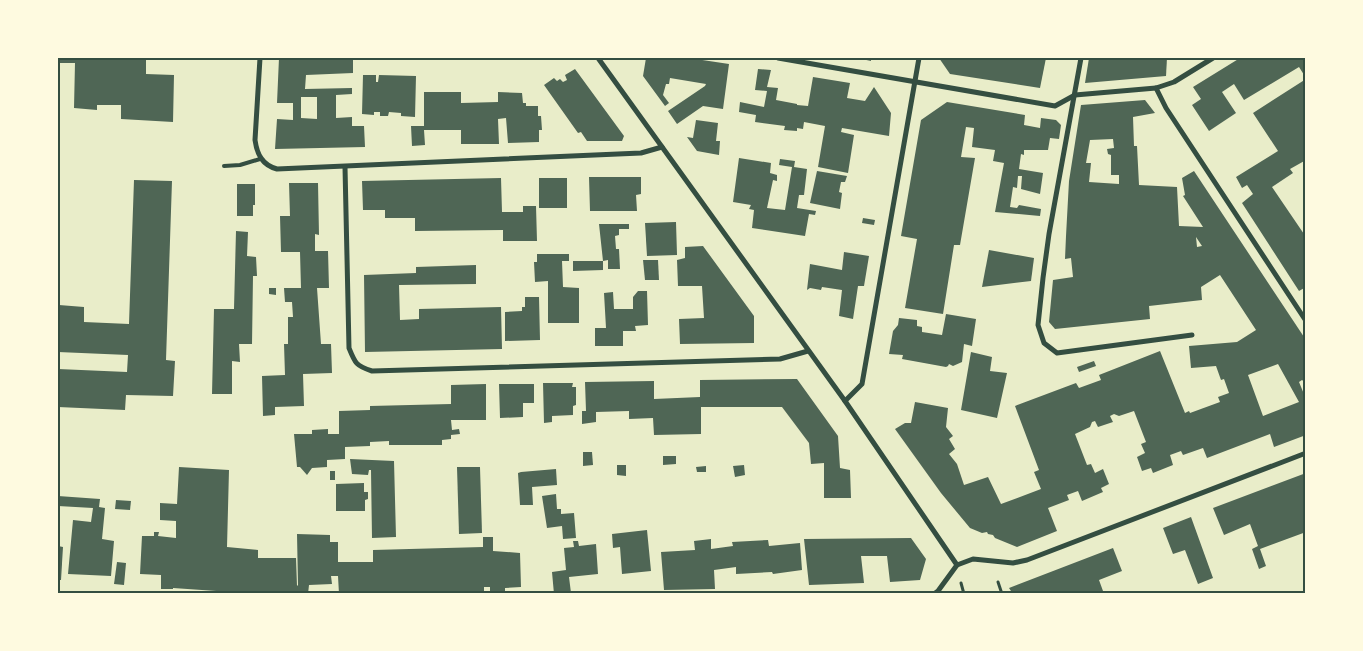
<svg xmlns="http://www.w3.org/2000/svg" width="1363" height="651" font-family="'Asap Condensed',sans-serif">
  <rect width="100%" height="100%" fill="#e9edc9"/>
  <g fill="#4f6655" fill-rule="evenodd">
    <path d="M58 58H146V74L174 75 173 122 121 119V105H97V110L74 108 75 63H58Z"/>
    <path d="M279 58H353V73L306 75 305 89 352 88V94L336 95V118L352 117V126H364L365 147 275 149 277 119 293 120V103H277ZM301 97H317V119L301 118Z"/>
    <path d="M646 58H689L729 64 723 109 703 106 677 124 668 111 705 86 706 84 670 78 669 84H666L663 95 669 103 665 106 643 76Z"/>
    <path d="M857 58H871V61Z"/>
    <path d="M939 58H1046L1040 88 950 74Z"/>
    <path d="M1089 58H1167L1166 76 1085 83Z"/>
    <path d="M1240 58H1306V78L1299 67 1244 100 1234 84 1222 92 1236 113 1209 131 1192 105 1201 99 1193 87Z"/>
    <path d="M575 69 624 136 622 141H587L581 132 578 133 544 85 554 78 557 81 560 79 563 82 567 80 565 75Z"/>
    <path d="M758 69 771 70 767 87 778 88 776 100 797 104V105L808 106 813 77 850 83 847 98 865 101 874 87 891 113 889 136 842 128 841 132 854 135 848 173 818 167 825 126 804 122 803 129 797 128V131L784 130 785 126 755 122 756 115 739 112 740 102 764 107 767 91 755 90Z"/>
    <path d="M363 75H376V82H378L379 75 416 76 415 117 401 116V113L389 112 388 116H380V112H374V115L362 114Z"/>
    <path d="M1306 79V160L1290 169 1293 173 1272 187 1306 237V287L1299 291 1242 203 1253 194 1247 185 1242 188 1236 177 1278 151 1253 113Z"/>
    <path d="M424 92H461V103L498 102V92L522 93 523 103H526V106H538V116H541L542 130H539V142L508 143 506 118 498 119 499 144H461V130H424L425 145 412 146 411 126H424Z"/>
    <path d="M1145 100 1155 113 1133 117 1134 146H1137L1139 185 1177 187 1179 226 1203 227 1183 196 1185 195 1182 178 1194 171 1306 340V383L1302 380 1299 382 1306 399V435L1274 447 1270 434 1207 458 1203 448 1183 455 1181 451 1170 455 1173 465 1153 473 1151 468 1142 471 1137 457 1145 453 1141 444 1146 442 1134 411 1119 416 1114 414 1110 416 1113 422 1098 427 1095 421 1092 422 1090 427 1075 434 1087 465 1091 464 1095 473 1103 469 1109 484 1101 488 1103 492 1082 501 1078 491 1067 495 1069 500 1048 508 1057 531 1017 547 995 538 993 535 988 534 987 532 982 533 970 528 941 493 895 429 905 423H911L915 402 948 408 946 427 953 436 949 439 955 449 949 454 957 464 964 485 988 477 1001 504 1041 489 1034 472 1039 470 1015 406 1076 383 1079 388 1101 380 1099 375 1160 351 1185 413 1189 411 1190 413 1220 402 1218 397 1229 393 1224 379 1221 380 1216 366 1191 368 1189 346 1237 342 1256 330 1220 275 1201 287 1202 300 1149 306 1150 319 1055 329 1049 322 1053 280 1073 277 1071 258 1065 259 1066 236 1069 181 1081 105ZM1113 139 1114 148 1107 149 1108 154 1111 155V175H1119V184L1089 182 1091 163H1086L1090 140ZM1196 237 1202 246 1197 247ZM1278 364 1299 402 1263 416 1248 375Z"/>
    <path d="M947 102 1025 115 1024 125 1040 128 1041 118 1056 120 1061 125 1059 139 1050 138 1048 150H1024V155L1021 154 1019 169 1043 173 1040 194 1021 189 1022 176H1018L1017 188 1013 187 1010 207 1017 208 1019 205 1041 209 1040 216 995 212 1004 163 993 161 995 150 972 147 974 128 966 127 961 157 975 158 960 245H954L943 314 905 308 917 239 901 236 921 120Z"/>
    <path d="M696 120 718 123 716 141H720L719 155 697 151 687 137 693 138Z"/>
    <path d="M739 158 771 163 770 173 777 175V181L773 180 767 208 785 210 792 167 779 165 780 159 795 161 794 167 807 169 804 195H799L797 208 816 211 815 215 809 214 805 236 752 228 754 210 749 209 751 205 733 202Z"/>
    <path d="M817 171 847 176 845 182H841L839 192 842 193 840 209 810 203Z"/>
    <path d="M589 177H641V194L636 195 637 211H590Z"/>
    <path d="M501 178 502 212H523V206H536L537 241H503V230L415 231V218H385V210H363L362 181Z"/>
    <rect x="539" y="178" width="28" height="30"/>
    <path d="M134 180 172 181 166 360 175 361 173 396 126 395 125 410 58 407V369L127 372 128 355 58 352 59 305 84 307V322L129 324Z"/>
    <path d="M289 183H318L319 235 315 234V251H328L329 288H317L321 344H331L332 373 303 374 304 406 275 407V415L263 416 262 376 285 375 284 344H288V317H293L292 302H285L284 288H301L300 252H281L280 216H290Z"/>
    <path d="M237 184H255V205H253V216H237Z"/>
    <path d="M863 218 875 220 874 225 862 223Z"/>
    <path d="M676 222 677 255 647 256 645 223Z"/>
    <path d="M599 224H629V229H619V235L615 236 616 249H619L620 269H608V260L603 261Z"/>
    <path d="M236 231 248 232 247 256 256 257 257 276H253L252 344H239L240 362 232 361V394H212L214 309H234Z"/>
    <path d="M703 246 754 316V343L680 344 679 319 704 318 702 286H678L677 260 685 258V247Z"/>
    <path d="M989 250 1034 258 1031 281 982 287Z"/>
    <path d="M844 252 869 256 864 286H858L853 319 839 316 842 290 822 287 821 290 810 288 807 290 810 264 842 270Z"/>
    <path d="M537 254H569V261H562L563 287 579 288V323H548V281L535 282 534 262H537Z"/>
    <path d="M643 260H658L659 280H645Z"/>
    <path d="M573 261H603V270L573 271Z"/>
    <path d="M476 265V284L399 285 400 320 419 319V309L501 307 502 349 365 352 364 275 416 273V267Z"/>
    <path d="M269 288H276V295L269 294Z"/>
    <path d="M638 291H647L648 325 635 326 636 331H623V346H595V328H606L604 293 613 292 614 309H633V297Z"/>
    <path d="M525 297H539L540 340 505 341V312L522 311V307H525Z"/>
    <path d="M946 314 976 319 972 346 964 344 962 362 953 366 949 364 948 366 946 367 902 359 903 355 889 354 893 331 898 325 899 318 917 320V326L922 327V332L942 335Z"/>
    <path d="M971 352 992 357 990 371 1007 373 997 418 961 410Z"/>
    <path d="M1094 361 1096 366 1079 372 1077 367Z"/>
    <path d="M797 379 838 436 840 468 850 470 851 498H824V463L811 464 809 443 782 407H701V434L654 435 653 418 629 419V411L596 412V422L582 424V411H586L585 382 654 381V399L700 397V380Z"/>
    <path d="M543 383H573L572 387H576V405L573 406V415L552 416V422L544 423Z"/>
    <path d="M486 384V420H451L452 430 459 429 460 434 451 435V439L442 440V445H389V441L370 442V446L345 447V459L327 460V467L312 468 307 475 300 467H297L294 434H312V430L328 429V434H339V411L370 410V406L451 404V385Z"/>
    <path d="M499 384H534V403H523V417L500 418Z"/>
    <path d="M583 452H592L593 465 583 466Z"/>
    <path d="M663 456H676V464L663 465Z"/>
    <path d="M350 459 394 461 396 537 372 538 371 470H369L368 475 352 474Z"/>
    <path d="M617 465H626V476L617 475Z"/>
    <path d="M744 465 745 475 735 477 733 466Z"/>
    <path d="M706 466V472H697L696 467Z"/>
    <path d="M179 467 229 470 227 547 258 550V558H296L297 586 298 585 297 534 330 535V542H338V562H373V550L483 547V537H493V551L520 553 521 587 505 588V591H490V587H484V594H339L338 576H331L332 584 309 585 308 594H258L173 588V589H161V575L140 574 142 536H154V532H159L158 536 176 538V521L160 520V503L177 504Z"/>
    <path d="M457 467H480L482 533 459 534Z"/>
    <path d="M556 469 557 485 532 487 533 505H520L518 473 521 472Z"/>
    <rect x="330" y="471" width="5" height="9"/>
    <path d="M1306 473V532L1260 549 1266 566 1259 569 1252 549 1258 546 1250 524 1224 535 1213 508Z"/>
    <path d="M364 483V492H368V499L365 500V511H336V484Z"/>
    <path d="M556 494 557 509H561V514L574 513 576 538 563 539 562 526 547 528 542 496Z"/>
    <path d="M58 496 100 499 99 507 105 508 102 539 114 541 111 576 68 574 73 520 91 522 93 508 58 506Z"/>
    <path d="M116 500 131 501 130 510 115 509Z"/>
    <path d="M1191 517 1213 578 1198 584 1185 550 1173 554 1163 528Z"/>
    <path d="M647 530 651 571 622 574 620 547 613 548 612 534Z"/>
    <path d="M911 538 926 559 920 580 890 582 887 556H861L864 583 809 585 804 539Z"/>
    <path d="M711 539V549L733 546 732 542 768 540 769 546 800 543 802 570 773 574 772 572 736 574V567L714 570 715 589 664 590 661 552 695 550 694 541Z"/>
    <path d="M573 541H578L579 546 596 544 598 574 569 577 571 593 554 594 552 572 566 570 564 548 574 547Z"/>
    <path d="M58 546 63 547 61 580H58Z"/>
    <path d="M1113 548 1122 571 1099 580 1103 591 1100 594H1013L1009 588Z"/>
    <path d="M117 562 126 563 124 585 114 584Z"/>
  </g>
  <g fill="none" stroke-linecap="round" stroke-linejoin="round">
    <g stroke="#344e41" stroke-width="3">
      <path d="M998 582 1002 594"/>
      <path d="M961 583 964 594"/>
    </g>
    <path stroke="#344e41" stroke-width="4" d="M224 166 240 165 260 159"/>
    <g stroke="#344e41" stroke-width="5">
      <path d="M260 58 255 140C257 154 262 165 277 169L641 153 662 147"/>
      <path d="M598 58 845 401 957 565"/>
      <path d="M778 58 1055 106 1075 95 1156 88 1174 82 1213 58"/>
      <path d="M1081 58 1049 234 1043 278 1038 325 1044 343 1057 353 1192 335"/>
      <path d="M1156 88 1166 108 1306 321"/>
      <path d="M345 167 349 348C355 363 356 366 372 371L780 359 808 351"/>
      <path d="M845 401 862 384 919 58"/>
      <path d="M934 594 938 591 957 565 973 559 1013 563 1027 560 1306 453"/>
    </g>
  </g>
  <rect width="1363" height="651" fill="none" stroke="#fefae0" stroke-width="118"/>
  <rect x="59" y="59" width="1245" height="533" fill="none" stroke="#344e41" stroke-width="2"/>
</svg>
